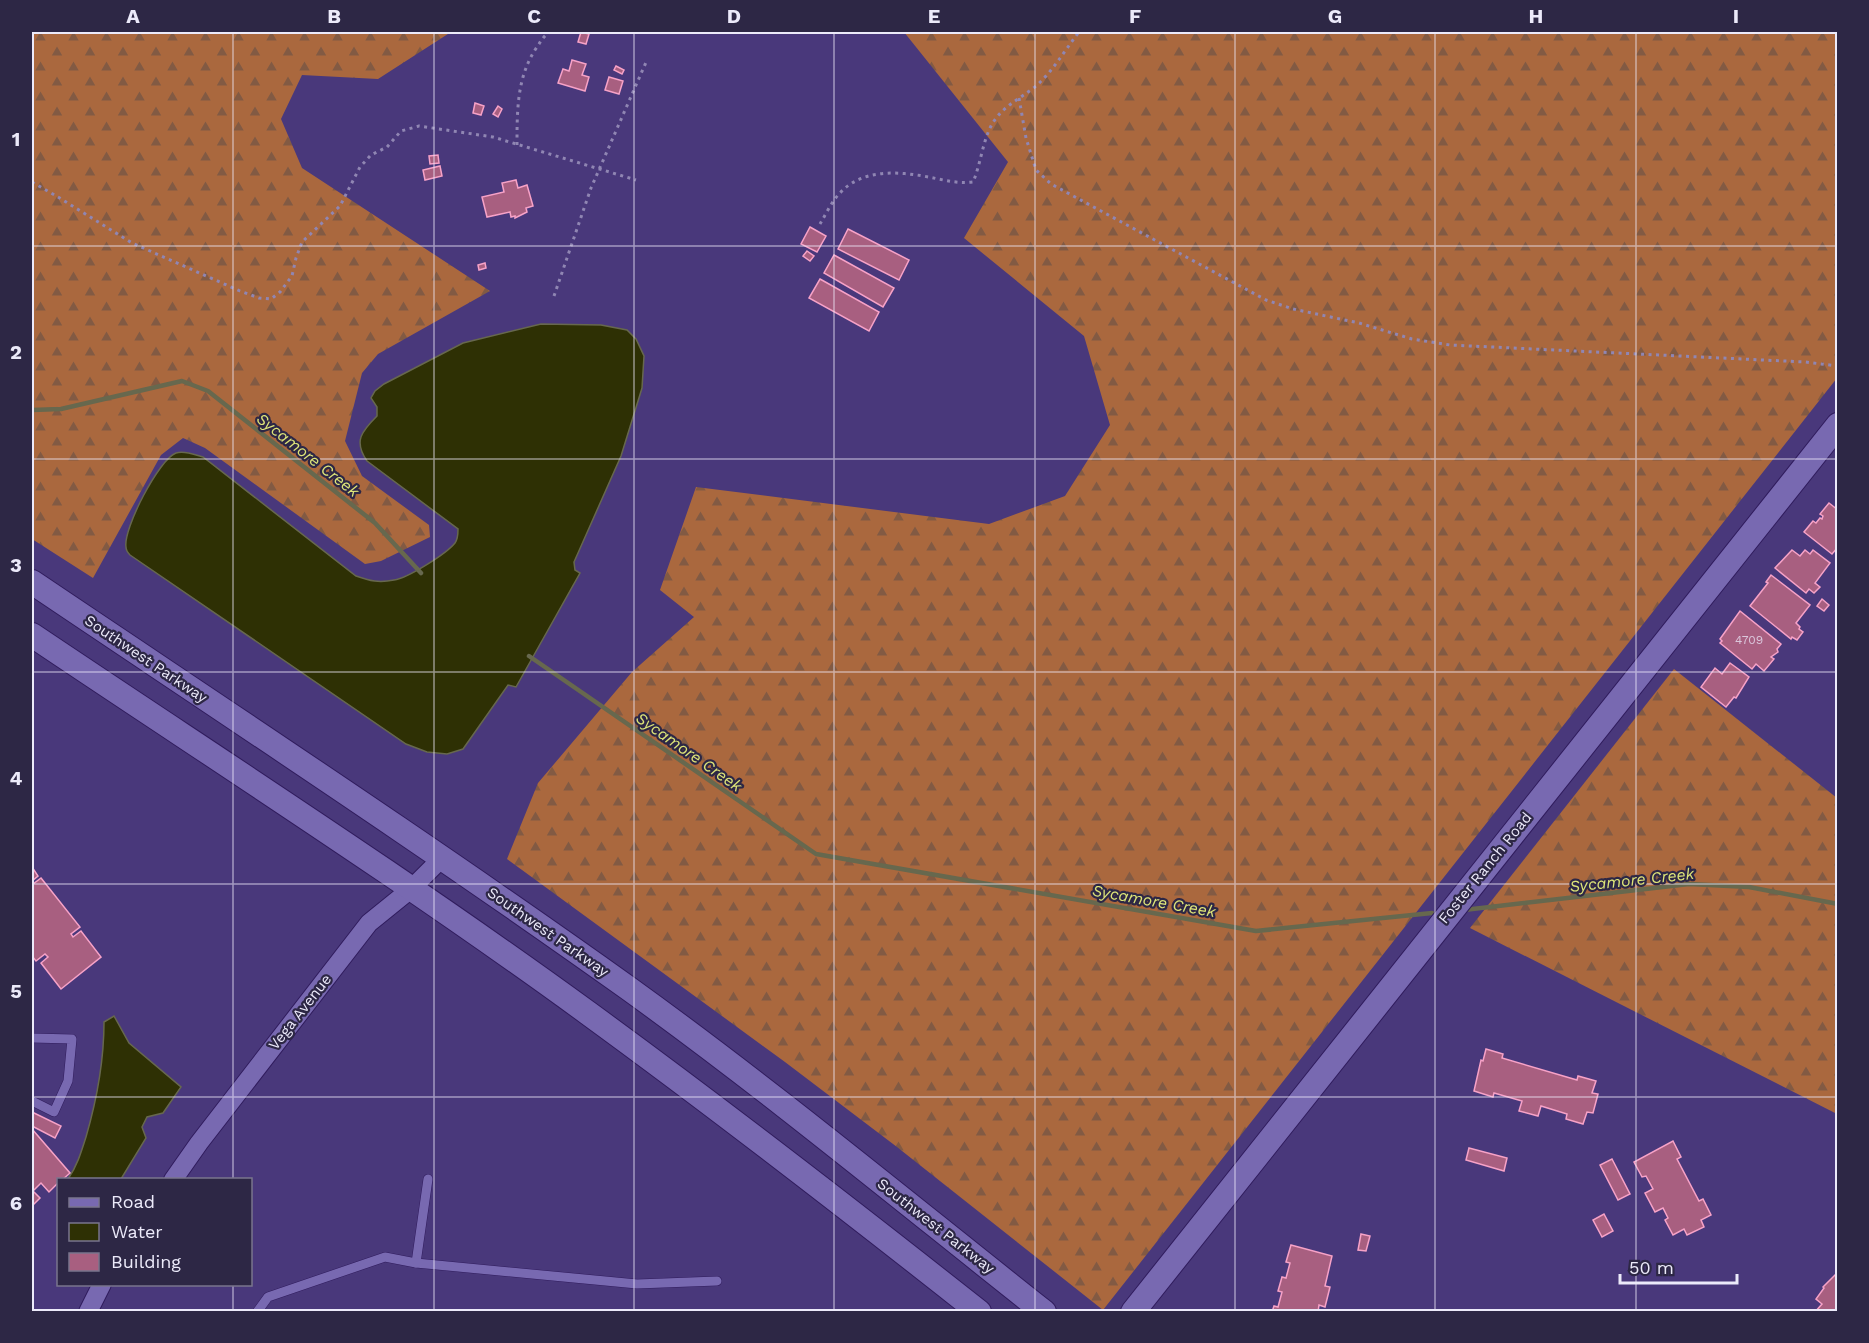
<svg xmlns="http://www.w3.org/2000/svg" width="1869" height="1343" font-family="'Work Sans',sans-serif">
  <defs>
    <pattern id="forest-firs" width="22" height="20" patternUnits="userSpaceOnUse" patternTransform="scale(1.5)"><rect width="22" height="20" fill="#aa683e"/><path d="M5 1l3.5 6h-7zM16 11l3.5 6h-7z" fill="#825a43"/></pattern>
  </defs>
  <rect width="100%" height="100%" fill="#49387b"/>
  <g fill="url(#forest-firs)">
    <path d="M32 32H451L378 79 302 75 281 119 302 168 490 291 378 354 362 373 345 441 362 476 429 525 430 537 381 561 365 564 205 448 183 438 161 455 93 578 32 539Z"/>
    <path d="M904 32H1837V378L1103 1310 897 1147 785 1062 507 859 538 783 632 672 694 617 660 590 696 487 989 524 1065 496 1110 425 1084 336 964 238 1008 162Z"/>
    <path d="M1674 669 1837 798V1114L1470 928Z"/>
  </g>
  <g fill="#2e3004" stroke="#67684e" stroke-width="1.5">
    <path d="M541 324 601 325 627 330 636 339 644 356 642 388 621 456 574 562 575 570 580 573 516 687 508 685 463 749 447 754 427 752 406 744 130 555C128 553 126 550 126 547 123 529 159 459 176 453 185 450 195 455 203 457L356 576C370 581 379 583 394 580 408 578 446 554 455 543 458 539 458 534 458 529L367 461C353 441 362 431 377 416V407L371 398 375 391 384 384 463 343Z"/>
    <path d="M114 1016 129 1043 181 1087 163 1113 147 1117 142 1127 146 1138 121 1179H68C77 1166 81 1153 86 1137 97 1099 104 1062 104 1022Z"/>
  </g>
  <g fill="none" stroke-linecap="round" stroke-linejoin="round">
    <g stroke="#67684e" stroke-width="4.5">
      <path d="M32 410 61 409 182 381 208 391 375 523 421 573"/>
      <path d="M529 656 816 854 1256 931 1432 913"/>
      <path d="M1464 910 1689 884 1749 887 1838 904"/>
    </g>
  </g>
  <g fill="#a85f80" stroke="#f7a2c7" stroke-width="1.5">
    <path d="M581 32 589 34 586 44 578 42Z"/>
    <path d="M572 60 586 64 582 75 589 77 585 91 558 83 563 69 569 71Z"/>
    <path d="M616 66 624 70 622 74 614 70Z"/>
    <path d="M609 77 623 81 619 94 605 90Z"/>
    <path d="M475 103 484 106 481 115 473 113Z"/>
    <path d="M498 106 502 109 498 117 493 114Z"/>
    <path d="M438 155 439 163 430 164 429 156Z"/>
    <path d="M440 166 442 176 425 180 423 170Z"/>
    <path d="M516 180 518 188 527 185 533 206 526 208 527 212 515 218V216L511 217 510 212 487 217 482 197 504 192 502 183Z"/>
    <path d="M810 227 826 236 817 252 801 244Z"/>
    <path d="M848 229 909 260 899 280 838 249Z"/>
    <path d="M807 251 814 256 810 261 803 256Z"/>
    <path d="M834 255 894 288 883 307 824 273Z"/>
    <path d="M485 263 486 268 479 270 478 265Z"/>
    <path d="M820 279 879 312 869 331 809 298Z"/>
    <path d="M1829 503 1838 510V547L1832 554 1804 532 1813 521 1816 523 1820 518 1822 519 1823 516 1820 514Z"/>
    <path d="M1792 550 1800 556 1805 550 1810 554 1813 550 1830 563 1815 583 1820 587 1814 593 1809 589 1806 593 1775 568Z"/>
    <path d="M1771 575 1810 605 1796 623 1800 627 1799 629 1803 632 1797 640 1792 637 1791 639 1750 606 1768 583 1766 582Z"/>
    <path d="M1822 599 1829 605 1824 611 1817 606Z"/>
    <path d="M1740 611 1781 644 1777 649 1778 652 1771 657 1774 659 1764 671 1756 664 1752 669 1720 643 1722 641 1720 639Z"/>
    <path d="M1730 663 1749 677 1736 698 1734 697 1726 707 1701 687 1715 668 1722 674Z"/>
    <path d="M32 867 38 876 32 881Z"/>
    <path d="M41 878 80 927 71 934 73 937 81 931 101 957 61 989 41 963 48 957 45 954 36 961 32 956V881L33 884Z"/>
    <path d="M1486 1049 1503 1054 1502 1058 1577 1080 1578 1076 1596 1081 1592 1093 1598 1094 1593 1113 1587 1112 1583 1124 1566 1119 1567 1114 1541 1106 1538 1116 1519 1111 1522 1101 1494 1093 1493 1097 1474 1091 1481 1060 1483 1061Z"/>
    <path d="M32 1112 61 1126 55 1138 32 1126Z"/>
    <path d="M32 1129 70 1173 62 1180H58V1183L49 1192 41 1183 33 1191 40 1198 32 1206Z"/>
    <path d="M1673 1141 1681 1157 1677 1159 1699 1201 1703 1199 1711 1215 1701 1220 1704 1227 1687 1235 1684 1229 1673 1235 1665 1220 1668 1218 1663 1208 1655 1212 1645 1193 1653 1189 1646 1176 1642 1177 1634 1162Z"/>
    <path d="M1469 1148 1507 1158 1504 1171 1466 1160Z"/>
    <path d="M1612 1159 1630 1194 1618 1200 1600 1165Z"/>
    <path d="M1604 1214 1613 1231 1602 1237 1593 1220Z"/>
    <path d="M1361 1234 1370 1236 1366 1251 1358 1250Z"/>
    <path d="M1291 1245 1332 1256 1325 1286 1330 1287 1325 1307 1319 1305 1318 1312H1272L1274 1306 1278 1307 1282 1292 1278 1291 1282 1277 1286 1278 1290 1263 1286 1262Z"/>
    <path d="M1835 1275 1838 1278V1312H1815L1822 1304 1816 1299 1824 1288 1823 1287Z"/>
  </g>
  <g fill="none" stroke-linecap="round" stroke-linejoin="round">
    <defs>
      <g id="lane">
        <path d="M32 1038 72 1039 68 1081 54 1112 32 1101"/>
        <path d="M416 1263 428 1179"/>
        <path d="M257 1312 268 1297 385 1257 416 1263 637 1284 717 1281"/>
      </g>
      <g id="street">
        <path d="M173 1180 199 1143 369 923 411 889 442 858"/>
        <path d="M88 1312 102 1284"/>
      </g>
      <g id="secondary">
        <path d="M32 582C231 716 432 848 628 988 771 1091 906 1203 1044 1312"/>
        <path d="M32 635C218 760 407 881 588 1013 721 1110 850 1210 979 1312"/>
        <path d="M1133 1312 1838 425"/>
      </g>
    </defs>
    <use href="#lane" stroke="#301c5d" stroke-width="10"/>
    <use href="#street" stroke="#301c5d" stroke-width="20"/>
    <use href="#secondary" stroke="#301c5d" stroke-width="26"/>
    <g stroke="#9086b3" stroke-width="3" stroke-dasharray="3 4.5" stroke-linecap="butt">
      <path d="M1019 98 1026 138 1036 170 1051 184 1266 300 1293 309 1359 323 1412 339 1450 345 1805 362 1838 366"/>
      <path d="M517 145C517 111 517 78 535 50 540 43 543 36 550 32"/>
      <path d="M32 182 58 197 132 243 240 291 259 298 271 299 280 292 292 276 296 258 302 242 340 206 360 167 371 155 387 147 401 131 419 126 493 137 636 180"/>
      <path d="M820 224C826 214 832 201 840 193 861 170 894 171 923 176 941 179 955 184 973 182 981 164 983 137 994 121 1005 105 1021 98 1036 86 1053 71 1065 50 1079 32"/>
      <path d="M554 296 591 188 647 60"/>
    </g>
    <use href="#lane" stroke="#7869b1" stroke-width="9"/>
    <use href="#street" stroke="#7869b1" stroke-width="18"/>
    <use href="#secondary" stroke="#7869b1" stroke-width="24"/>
  </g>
  <path fill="none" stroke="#eceafa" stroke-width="1.5" stroke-opacity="0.55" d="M233 32V1180M434 32V1312M634 32V1312M834 32V1312M1035 32V1312M1235 32V1312M1435 32V1312M1636 32V1312M32 246H1838M32 459H1838M32 672H1838M32 884H1838M32 1097H1838M233 1284V1312"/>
  <g text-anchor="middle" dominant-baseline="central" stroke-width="4.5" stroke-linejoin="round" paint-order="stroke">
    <g font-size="12" fill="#dbc7dc">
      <text x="1749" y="640">4709</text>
    </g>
    <g font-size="15" fill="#eceafa" stroke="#2d2745">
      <text transform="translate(146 659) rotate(34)">Southwest Parkway</text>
      <text transform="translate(1485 868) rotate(-51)">Foster Ranch Road</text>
      <text transform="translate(548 932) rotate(35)">Southwest Parkway</text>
      <text transform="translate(300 1012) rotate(-52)">Vega Avenue</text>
      <text transform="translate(936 1226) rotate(38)">Southwest Parkway</text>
    </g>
    <g font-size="16" font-style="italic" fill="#dee579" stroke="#2d2745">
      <text transform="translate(308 455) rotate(38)">Sycamore Creek</text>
      <text transform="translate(689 752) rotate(35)">Sycamore Creek</text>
      <text transform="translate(1632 880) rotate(-6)">Sycamore Creek</text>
      <text transform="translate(1154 901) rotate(10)">Sycamore Creek</text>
    </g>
  </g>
  <rect width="1869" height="1343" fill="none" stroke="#2d2745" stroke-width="66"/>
  <rect x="57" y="1178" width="195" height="108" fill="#2d2745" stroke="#79758d" stroke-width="1.5"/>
  <rect x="69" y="1198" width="30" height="9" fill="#7869b1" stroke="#79758d" stroke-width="1.5"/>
  <text x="111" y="1208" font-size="18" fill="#eceafa">Road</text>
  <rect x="69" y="1223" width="30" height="18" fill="#2e3004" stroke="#79758d" stroke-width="1.5"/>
  <text x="111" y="1238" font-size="18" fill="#eceafa">Water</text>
  <rect x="69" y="1253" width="30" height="18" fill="#a85f80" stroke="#79758d" stroke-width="1.5"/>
  <text x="111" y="1268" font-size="18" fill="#eceafa">Building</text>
  <path d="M1620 1274v9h117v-9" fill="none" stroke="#eceafa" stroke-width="3"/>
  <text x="1629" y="1274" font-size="18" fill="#eceafa" stroke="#2d2745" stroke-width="4.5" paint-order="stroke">50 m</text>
  <rect x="33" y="33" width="1803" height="1277" fill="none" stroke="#eceafa" stroke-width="2"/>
  <g font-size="20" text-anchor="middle" font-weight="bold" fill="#eceafa">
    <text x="133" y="23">A</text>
    <text x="334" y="23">B</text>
    <text x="534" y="23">C</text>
    <text x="734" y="23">D</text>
    <text x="934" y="23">E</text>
    <text x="1135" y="23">F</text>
    <text x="1335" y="23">G</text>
    <text x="1536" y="23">H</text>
    <text x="1736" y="23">I</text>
    <text x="16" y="146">1</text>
    <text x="16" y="359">2</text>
    <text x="16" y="572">3</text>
    <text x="16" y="785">4</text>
    <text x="16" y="998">5</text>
    <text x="16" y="1210">6</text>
  </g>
</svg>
